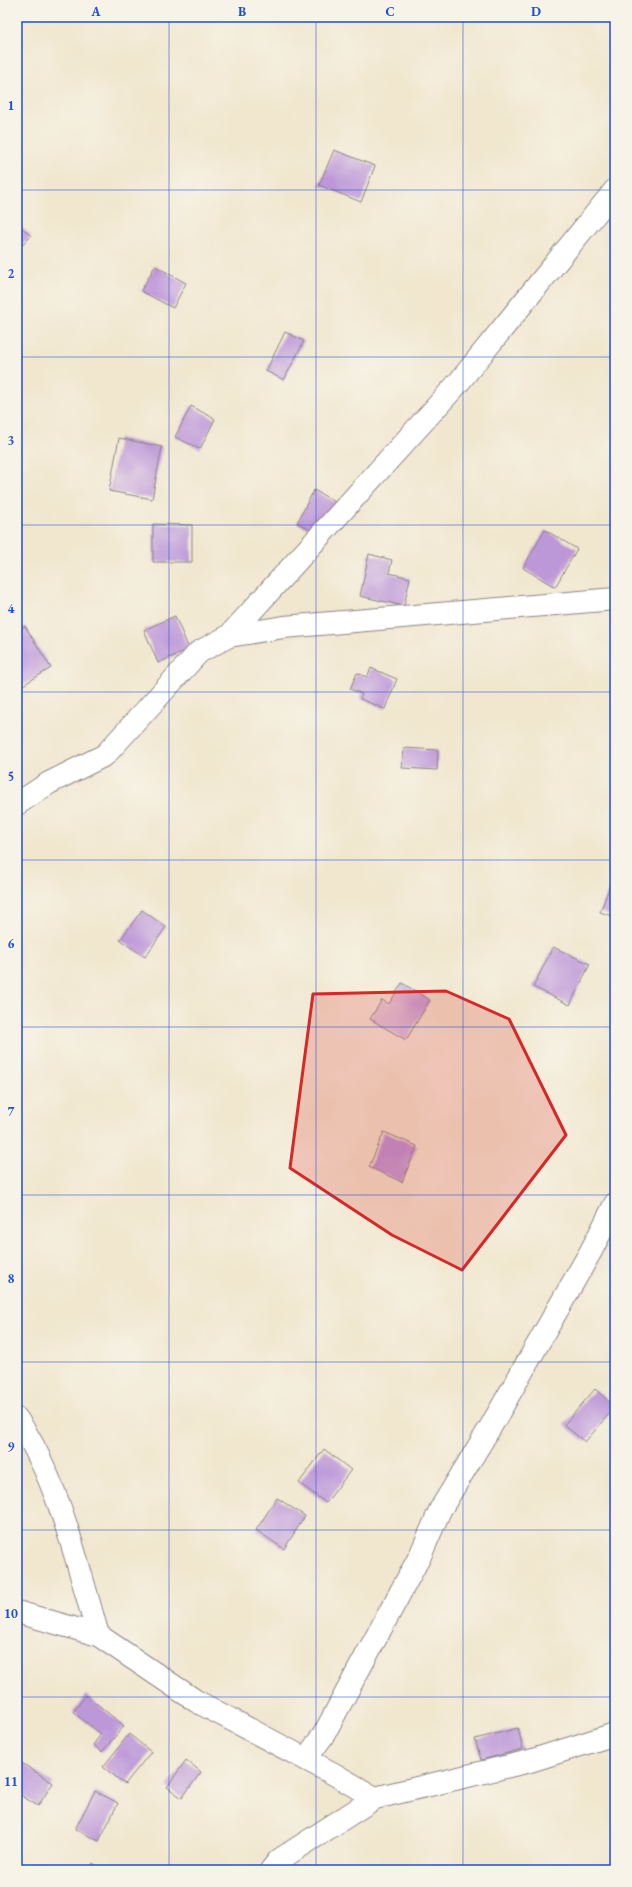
<svg xmlns="http://www.w3.org/2000/svg" width="632" height="1887" font-family="'EB Garamond',serif">
  <rect width="100%" height="100%" fill="#f7f3e8"/>
  <filter id="ink" filterUnits="userSpaceOnUse"><feTurbulence type="fractalNoise" baseFrequency=".025" numOctaves="2"/><feDisplacementMap in="SourceGraphic" scale="8" xChannelSelector="R" yChannelSelector="G"/><feConvolveMatrix kernelMatrix="1 2 1 2 8 2 1 2 1" color-interpolation-filters="sRGB"/></filter>
  <filter id="wash" filterUnits="userSpaceOnUse"><feTurbulence type="fractalNoise" baseFrequency=".012" numOctaves="4" result="noise"/><feDisplacementMap in="SourceGraphic" scale="16" xChannelSelector="R" yChannelSelector="G"/><feGaussianBlur stdDeviation="0.9" result="paint"/><feColorMatrix in="noise" values="0 0 0 0 0 0 0 0 0 0 0 0 0 0 0 0 0 1.4 0 .05"/><feComposite in="paint" operator="in"/></filter>
  <g filter="url(#wash)">
    <rect width="100%" height="100%" fill="#f1e7cf"/>
    <g id="blocks">
      <g fill="#bd98d9">
        <path d="M334 150 375 166 361 202 319 185Z"/>
        <path d="M17 223 31 236 17 251Z"/>
        <path d="M155 266 186 283 173 308 141 291Z"/>
        <path d="M285 332 304 341 284 380 266 371Z"/>
        <path d="M191 406 215 419 200 449 175 437Z"/>
        <path d="M119 438 162 447 152 499 109 491Z"/>
        <path d="M314 490 337 503 320 535 297 523Z"/>
        <path d="M153 524 192 525V562H153Z"/>
        <path d="M545 530 577 549 555 587 523 568Z"/>
        <path d="M369 554 392 560 389 573 410 578 404 606 360 596Z"/>
        <path d="M175 616 189 649 158 663 144 630Z"/>
        <path d="M25 626 51 668 23 685 17 674V631Z"/>
        <path d="M371 668 397 679 385 709 360 699 362 694 350 689 357 673 367 677Z"/>
        <path d="M404 748 438 750 437 770 402 768Z"/>
        <path d="M615 872V917L600 912Z"/>
        <path d="M142 910 166 927 145 957 120 940Z"/>
        <path d="M553 947 590 964 570 1005 533 987Z"/>
        <path d="M402 983 430 1000 406 1040 370 1019 382 1000 389 1004Z"/>
        <path d="M384 1132 417 1146 402 1182 369 1167Z"/>
        <path d="M595 1389 615 1407 585 1442 564 1425Z"/>
        <path d="M324 1449 351 1470 326 1503 299 1483Z"/>
        <path d="M277 1498 305 1516 284 1549 256 1530Z"/>
        <path d="M86 1695 124 1726 102 1752 93 1745 101 1734 73 1712Z"/>
        <path d="M518 1728 523 1749 481 1760 475 1739Z"/>
        <path d="M129 1734 151 1752 125 1784 103 1767Z"/>
        <path d="M17 1760 53 1783 38 1806 17 1793Z"/>
        <path d="M186 1760 201 1772 182 1798 167 1787Z"/>
        <path d="M95 1791 118 1803 99 1841 75 1829Z"/>
        <path d="M93 1863 104 1870H89Z"/>
      </g>
    </g>
  </g>
  <g filter="url(#ink)">
    <use href="#blocks" fill-opacity="0" stroke="#8a8485" stroke-width="1"/>
    <g fill="none" stroke-linecap="round" stroke-linejoin="round">
      <defs>
        <g id="street">
          <path d="M229 636 459 382 615 190"/>
          <path d="M17 804 49 783 105 755 199 652 229 636 284 627 615 599"/>
          <path d="M17 1419C58 1478 78 1566 98 1635"/>
          <path d="M17 1612 98 1635 196 1701 332 1773 375 1798"/>
          <path d="M306 1759 324 1734 420 1556 440 1510 491 1426 591 1251 615 1204"/>
          <path d="M271 1870 279 1860 375 1798 530 1761 615 1734"/>
        </g>
      </defs>
      <use href="#street" stroke="#8a8485" stroke-width="24"/>
      <use href="#street" stroke="#fff" stroke-width="22"/>
    </g>
  </g>
  <path fill="#d62828" fill-opacity="0.2" stroke="#d62828" stroke-width="3" stroke-linejoin="round" d="M446 991 509 1019 566 1135 462 1270 392 1235 290 1168 313 994Z"/>
  <path fill="none" stroke="#1d4ed8" stroke-width="1" stroke-opacity="0.55" d="M169 17V1870M316 17V1870M463 17V1870M17 190H615M17 357H615M17 525H615M17 692H615M17 860H615M17 1027H615M17 1195H615M17 1362H615M17 1530H615M17 1697H615"/>
  <rect width="632" height="1887" fill="none" stroke="#f7f3e8" stroke-width="44"/>
  <rect x="22" y="22" width="588" height="1843" fill="none" stroke="#1d4ed8" stroke-width="1.5"/>
  <g font-size="13" text-anchor="middle" font-weight="bold" fill="#1d4ed8">
    <text x="96" y="16">A</text>
    <text x="242" y="16">B</text>
    <text x="390" y="16">C</text>
    <text x="536" y="16">D</text>
    <text x="11" y="110">1</text>
    <text x="11" y="278">2</text>
    <text x="11" y="445">3</text>
    <text x="11" y="613">4</text>
    <text x="11" y="781">5</text>
    <text x="11" y="948">6</text>
    <text x="11" y="1116">7</text>
    <text x="11" y="1283">8</text>
    <text x="11" y="1451">9</text>
    <text x="11" y="1618">10</text>
    <text x="11" y="1786">11</text>
  </g>
</svg>
